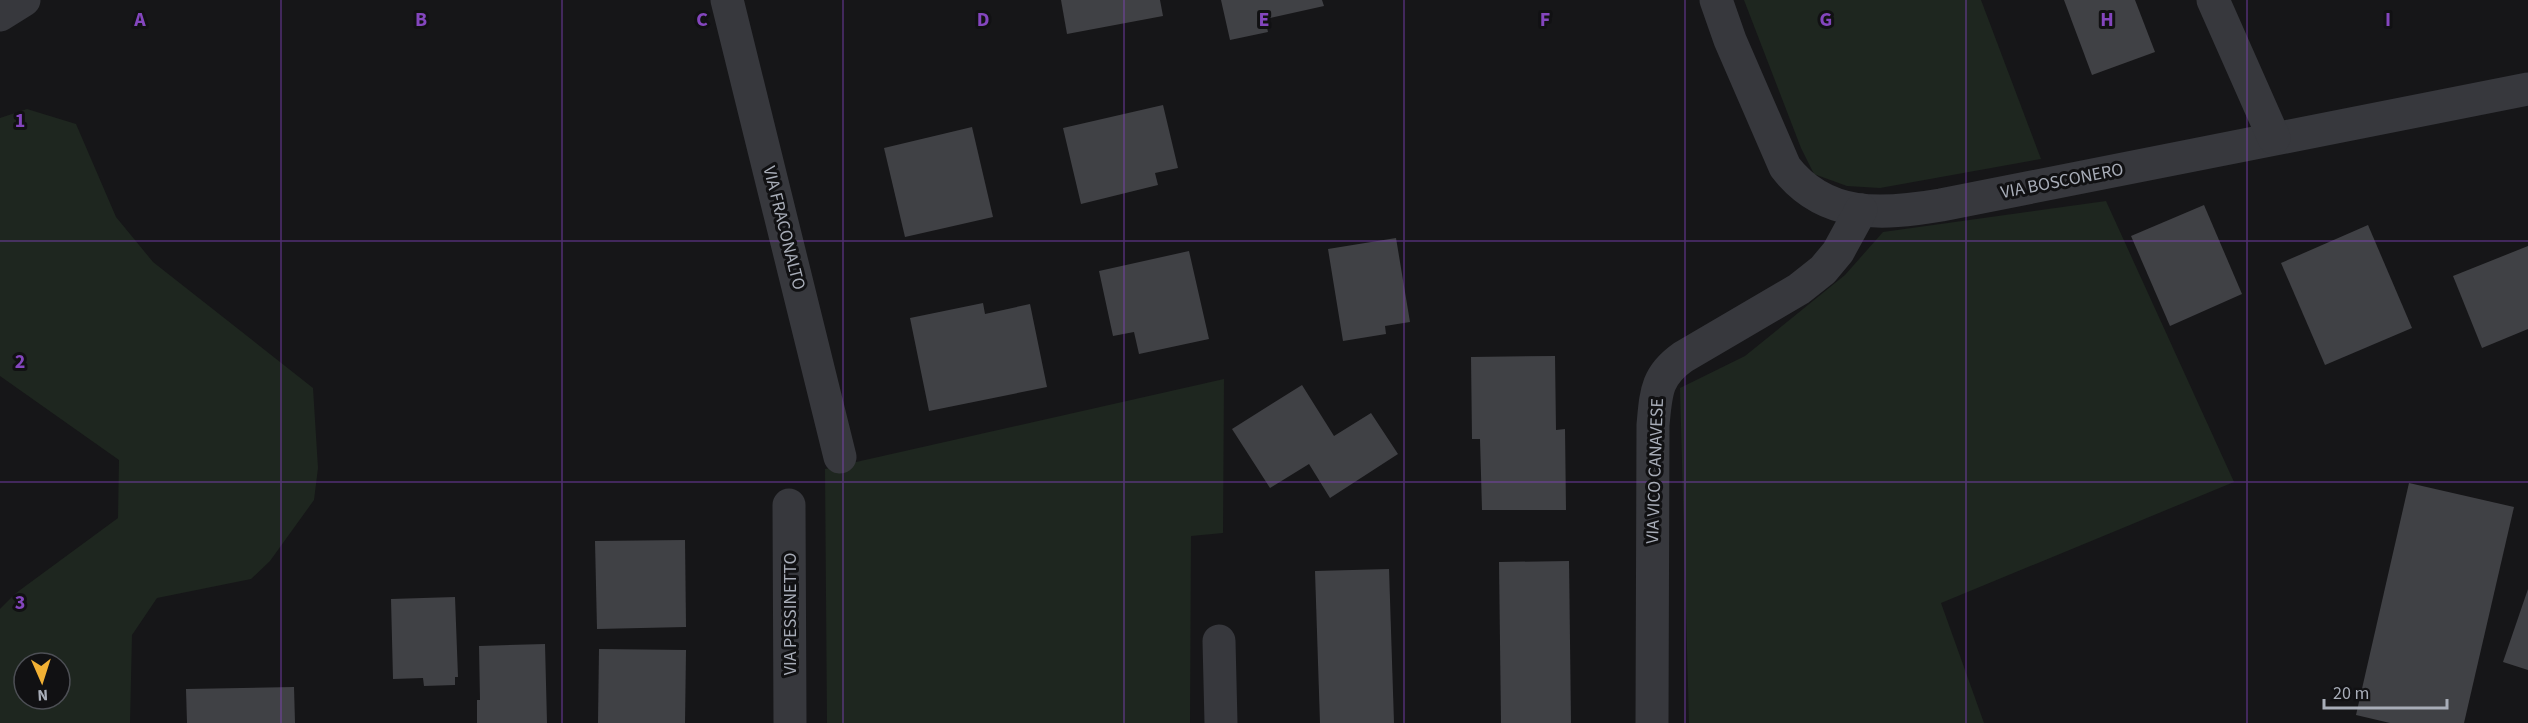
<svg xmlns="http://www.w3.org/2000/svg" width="2528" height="723" font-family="'Source Sans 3',sans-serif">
  <rect width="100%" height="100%" fill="#161618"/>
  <g fill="#1e261f" fill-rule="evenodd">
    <path d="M1744 0H1981L2041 159 1880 188 1847 186 1814 174 1801 148Z"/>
    <path d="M27 109 76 124 116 217 153 262 313 388 318 468 314 500 270 561 251 579 157 598 132 635 130 723H0V609L16 593 118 518 119 460 0 376V118ZM24 663H60V699H24Z"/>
    <path d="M2106 201 2234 482 1941 603 1984 723H1689L1680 388 1745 356 1845 275 1883 232Z"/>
    <path d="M1224 379 1223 533 1191 536 1190 723H827L825 469Z"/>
  </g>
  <g fill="#404145">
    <path d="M1061 0H1160L1163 16 1067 34Z"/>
    <path d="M1221 0H1322L1324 6 1265 19 1268 32 1230 40Z"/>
    <path d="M2064 0H2135L2155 52 2092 75Z"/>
    <path d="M1163 105 1178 168 1155 173 1158 185 1081 204 1063 128Z"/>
    <path d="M972 127 993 217 905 237 884 148Z"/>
    <path d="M2204 205 2242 294 2170 326 2131 236Z"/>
    <path d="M2368 225 2412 328 2325 365 2281 263Z"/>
    <path d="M1396 238 1410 322 1385 326 1386 334 1343 341 1328 249Z"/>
    <path d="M2528 246V329L2482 348 2453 276Z"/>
    <path d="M1189 251 1209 339 1139 354 1134 332 1113 336 1099 271Z"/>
    <path d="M983 303 985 314 1030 304 1047 387 929 411 910 318Z"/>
    <path d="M1555 356 1556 430 1565 429 1566 510H1482L1480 439H1472L1471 357Z"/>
    <path d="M1302 385 1334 436 1371 413 1398 454 1330 498 1309 464 1270 488 1232 429Z"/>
    <path d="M2409 483 2514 507 2464 723H2390L2356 715Z"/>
    <path d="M685 540 686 627 597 629 595 541Z"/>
    <path d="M1569 561 1571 723H1501L1499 562Z"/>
    <path d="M1389 569 1394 723H1320L1315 571Z"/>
    <path d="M2528 589V670L2503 662Z"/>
    <path d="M455 597 458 677H455V685L424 686 423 678 393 679 391 599Z"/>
    <path d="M545 644 547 723H477V700H480L479 646Z"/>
    <path d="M599 649 686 650 685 723H598Z"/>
    <path d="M294 687 295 723H187L186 689Z"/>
  </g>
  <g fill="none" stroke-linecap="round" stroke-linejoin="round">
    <g stroke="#37383d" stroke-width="33">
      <path d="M727 0 840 457"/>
      <path d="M1716 0 1730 40 1785 167C1825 219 1882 215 1941 205L2528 89"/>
      <path d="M2213 0 2274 138"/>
      <path d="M0 15 24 0"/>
      <path d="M789 505 790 723"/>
      <path d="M1219 641 1221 723"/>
      <path d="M1652 723 1653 425C1656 393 1656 376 1683 357L1799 289 1823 270 1838 252 1861 210"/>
    </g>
  </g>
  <path fill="none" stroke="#8446be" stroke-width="1.5" stroke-opacity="0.55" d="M281 0V723M562 0V723M843 0V723M1124 0V723M1404 0V723M1685 0V723M1966 0V723M2247 0V723M0 241H2528M0 482H2528"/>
  <g text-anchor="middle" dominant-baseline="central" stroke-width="6" stroke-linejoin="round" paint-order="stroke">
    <g font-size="18" fill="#a8adb8" stroke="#111113">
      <text transform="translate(2062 181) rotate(-11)">VIA BOSCONERO</text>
      <text transform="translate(784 228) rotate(76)">VIA FRACONALTO</text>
      <text transform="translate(1655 471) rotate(-88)">VIA VICO CANAVESE</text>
      <text transform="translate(790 614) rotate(-90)">VIA PESSINETTO</text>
    </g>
  </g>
  <g font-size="20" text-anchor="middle" font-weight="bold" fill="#8446be" stroke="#111113" stroke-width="6" stroke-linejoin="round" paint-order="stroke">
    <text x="140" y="26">A</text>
    <text x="421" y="26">B</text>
    <text x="702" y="26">C</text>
    <text x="983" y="26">D</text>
    <text x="1264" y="26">E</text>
    <text x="1545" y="26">F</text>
    <text x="1826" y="26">G</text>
    <text x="2107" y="26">H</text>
    <text x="2388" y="26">I</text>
    <text x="20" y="127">1</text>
    <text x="20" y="368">2</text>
    <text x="20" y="609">3</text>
  </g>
  <g transform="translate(42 681) rotate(177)"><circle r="28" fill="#111113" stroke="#4d4f55" stroke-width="1.5"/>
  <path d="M0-4.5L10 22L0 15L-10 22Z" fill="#f2b134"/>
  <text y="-9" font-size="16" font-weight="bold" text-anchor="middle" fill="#a8adb8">N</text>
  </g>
  <path d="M2324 699v9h123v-9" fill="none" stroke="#a8adb8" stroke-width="3"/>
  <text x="2333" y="699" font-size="18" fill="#a8adb8" stroke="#111113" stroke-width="4.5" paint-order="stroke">20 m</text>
</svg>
